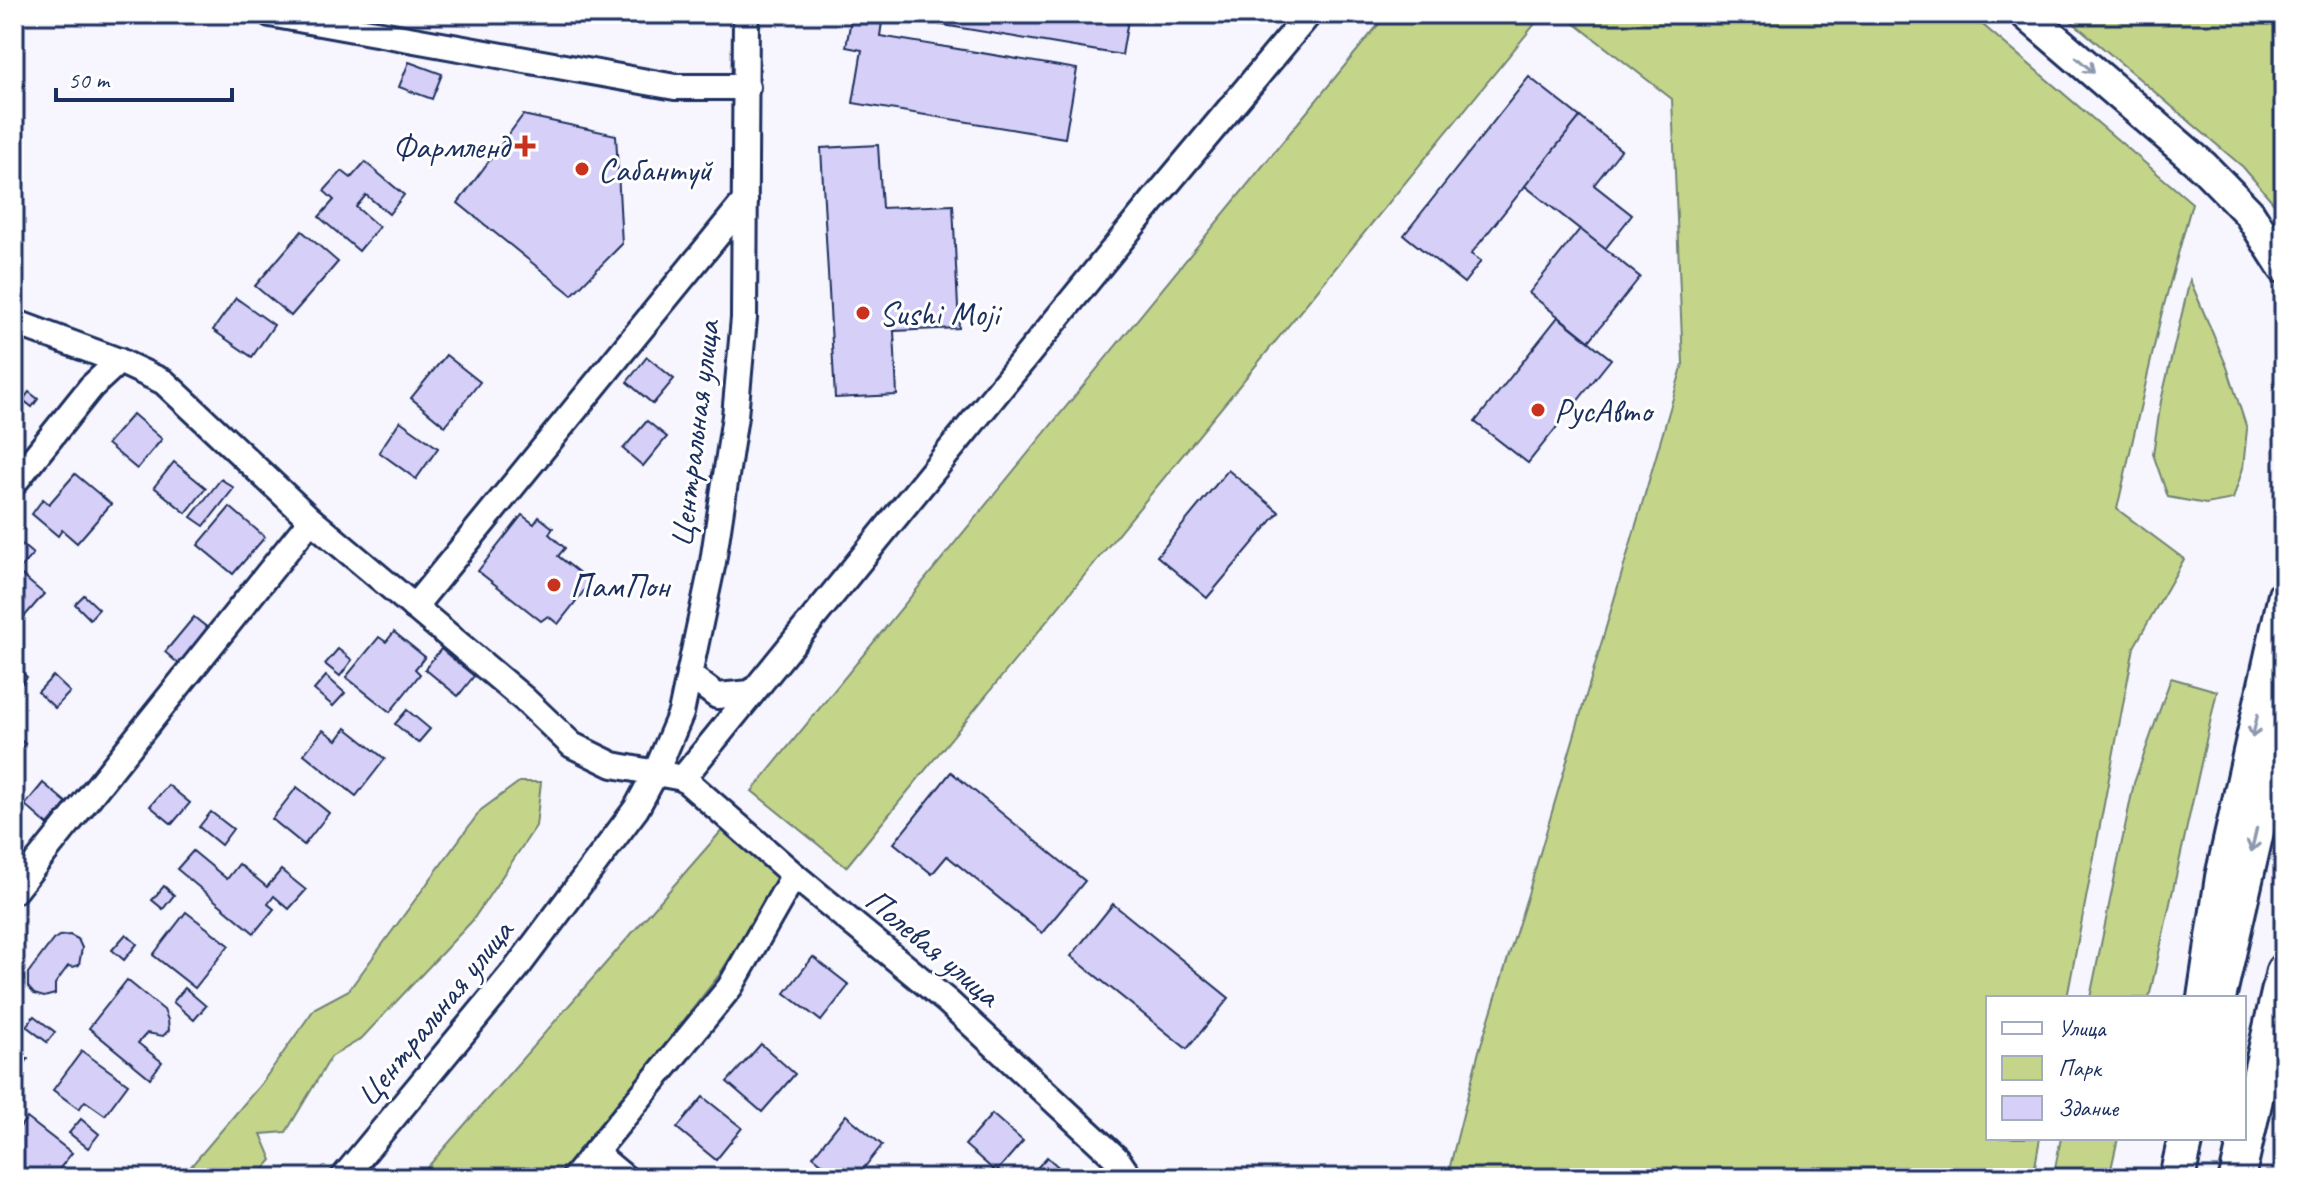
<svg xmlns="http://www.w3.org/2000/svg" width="2298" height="1192" font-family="Caveat,sans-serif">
  <rect width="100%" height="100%" fill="#f7f5fd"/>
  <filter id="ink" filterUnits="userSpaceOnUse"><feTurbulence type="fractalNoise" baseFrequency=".0125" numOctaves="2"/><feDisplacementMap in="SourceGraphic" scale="16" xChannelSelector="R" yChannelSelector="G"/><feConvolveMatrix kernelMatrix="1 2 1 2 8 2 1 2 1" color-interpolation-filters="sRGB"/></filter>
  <g filter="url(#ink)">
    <g fill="#c4d58a" stroke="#708274" stroke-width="2">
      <path d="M1387 14H1543L846 867 752 791Z"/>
      <path d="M1579 14H1970L2192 203 2161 316 2117 509 2184 559 2134 647 2067 998H1988V1138H2040L2033 1178H1447L1479 1051 1528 894 1683 364 1672 99 1573 22Z"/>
      <path d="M2063 14H2284V215L2243 167Z"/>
      <path d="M2190 280 2227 367 2247 429 2243 468 2233 499 2206 504 2168 497 2153 454 2161 401Z"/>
      <path d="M2171 678 2217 691 2149 998H2090L2134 783Z"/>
      <path d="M519 782H541L536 826 472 921 361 1039 331 1057 286 1132 261 1134 272 1160 256 1178H181L261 1084 315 1008 349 990 481 810Z"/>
      <path d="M724 828 780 879 719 975 561 1178H418Z"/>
      <path d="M2061 1138H2118L2109 1178H2053Z"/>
    </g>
    <g fill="#d6cff7" stroke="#1b2f5e" stroke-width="2">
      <path d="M852 14H1129L1122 55 883 15 880 36 1077 69 1065 138 853 103 862 50 846 47Z"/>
      <path d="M409 62 442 74 432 99 399 87Z"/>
      <path d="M1529 77 1580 117 1471 254 1481 261 1464 283 1404 235Z"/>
      <path d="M523 115 616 135 622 244 572 295 458 203Z"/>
      <path d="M1580 117 1621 150 1594 185 1632 215 1605 249 1525 186Z"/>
      <path d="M878 145 882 208 953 205 959 328 894 331 897 395 835 398 821 148Z"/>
      <path d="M365 162 404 195 389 214 366 195 356 207 379 227 359 251 319 217 334 200 324 191 342 171 351 178Z"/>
      <path d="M1580 229 1640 277 1589 341 1529 293Z"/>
      <path d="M302 231 338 262 291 316 255 286Z"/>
      <path d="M236 298 274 325 252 357 213 330Z"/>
      <path d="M1558 317 1611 359 1528 463 1475 422Z"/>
      <path d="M446 355 480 382 445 426 411 398Z"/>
      <path d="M647 357 674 379 653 404 627 382Z"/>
      <path d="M29 392 38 399 32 407 23 400Z"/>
      <path d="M133 414 162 439 137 469 107 444Z"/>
      <path d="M400 421 438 448 416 479 379 452Z"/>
      <path d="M647 421 667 437 643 466 623 449Z"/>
      <path d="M174 462 206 488 186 513 154 487Z"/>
      <path d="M1228 470 1279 512 1207 598 1157 556Z"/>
      <path d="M75 474 111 504 77 543 62 530 58 536 32 514 43 499 49 504Z"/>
      <path d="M221 479 234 488 204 526 191 517Z"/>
      <path d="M230 507 265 537 233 574 198 545Z"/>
      <path d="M522 515 534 524 539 517 553 528 549 534 565 548 558 556 591 582 558 624 548 616 541 621 478 571Z"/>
      <path d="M14 538 33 554 20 568 14 562Z"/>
      <path d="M18 572 44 594 17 625 14 622V577Z"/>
      <path d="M84 595 99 609 90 619 75 604Z"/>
      <path d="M194 617 209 629 180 665 165 652Z"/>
      <path d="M394 632 425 657 415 669 420 674 390 712 346 677 379 637 386 642Z"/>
      <path d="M338 649 352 660 340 676 325 664Z"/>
      <path d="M441 649 474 676 458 696 425 669Z"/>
      <path d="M14 665 27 677 14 692Z"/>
      <path d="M53 676 70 692 55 708 38 692Z"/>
      <path d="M326 676 345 693 333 706 314 690Z"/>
      <path d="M407 710 430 729 418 743 395 724Z"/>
      <path d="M346 728 385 759 356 796 304 754 323 730 337 740Z"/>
      <path d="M14 735 25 744 15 756 14 755Z"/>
      <path d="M951 772 1085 881 1042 933 947 856 932 874 894 843Z"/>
      <path d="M43 783 67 803 48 825 25 805Z"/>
      <path d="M168 785 190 803 172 824 150 806Z"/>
      <path d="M297 787 329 813 304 845 272 819Z"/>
      <path d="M211 812 233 829 221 845 199 827Z"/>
      <path d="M193 851 227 879 239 864 267 887 281 870 306 890 289 909 274 896 268 904 274 909 254 933 177 869Z"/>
      <path d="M164 886 174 895 163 909 152 900Z"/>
      <path d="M1113 904 1229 998 1187 1049 1071 956Z"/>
      <path d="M186 912 229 945 195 988 153 955Z"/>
      <path d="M126 934 137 944 124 960 112 950Z"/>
      <path d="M70 935 78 939 82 948 79 965 73 967 68 966 55 984V994L44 997 34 994 28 987V973L53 940 59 936Z"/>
      <path d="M813 957 849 985 821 1021 785 993Z"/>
      <path d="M127 980 164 1010 168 1020 169 1030 163 1036 147 1033 138 1043 162 1062 150 1078 89 1028Z"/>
      <path d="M185 988 206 1006 194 1020 173 1002Z"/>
      <path d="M34 1016 55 1032 47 1042 26 1026Z"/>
      <path d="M761 1044 795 1074 762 1112 727 1082Z"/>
      <path d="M14 1049 28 1059 14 1079Z"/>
      <path d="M82 1051 128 1084 105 1115 85 1101 79 1109 53 1090Z"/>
      <path d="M703 1097 742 1128 716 1160 677 1128Z"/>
      <path d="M992 1114 1023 1141 996 1172 965 1145Z"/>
      <path d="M846 1115 882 1145 856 1178H840L813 1156Z"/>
      <path d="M27 1118 72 1153 52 1178H41L31 1171 24 1178 14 1170V1134Z"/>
      <path d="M81 1119 99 1134 88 1148 69 1133Z"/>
      <path d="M1047 1157 1071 1178H1028Z"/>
    </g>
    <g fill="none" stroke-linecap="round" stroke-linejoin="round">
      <defs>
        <g id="minor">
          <path d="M270 14 675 87H747"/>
          <path d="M14 322 119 361 164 382 311 520 524 699 572 745 613 765 683 778 1156 197 1309 14"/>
          <path d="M14 483 91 387 119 361"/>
          <path d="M414 607 745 201"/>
          <path d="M689 675 717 696 751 693"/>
          <path d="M683 778 794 875 948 1002 1117 1159 1130 1178"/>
          <path d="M14 891 311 520"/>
          <path d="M595 1153 625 1178"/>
          <path d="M343 1178 516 969 636 809 656 772 681 713 713 562 735 416 744 318 746 14"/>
          <path d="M574 1178 730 987 794 875"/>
        </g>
        <g id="major">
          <path d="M2026 14 2204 167 2249 213 2284 268"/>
          <path d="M2203 998 2221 877 2284 595"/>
        </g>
        <g id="highway">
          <path d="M2218 998 2284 709"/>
          <path d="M2177 1178 2186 1138"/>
          <path d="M2237 1178 2284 971"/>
        </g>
      </defs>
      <use href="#minor" stroke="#1b2f5e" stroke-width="30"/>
      <use href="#major" stroke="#1b2f5e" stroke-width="36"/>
      <use href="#highway" stroke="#1b2f5e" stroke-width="40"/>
      <use href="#minor" stroke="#fff" stroke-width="24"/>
      <use href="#major" stroke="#fff" stroke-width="30"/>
      <use href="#highway" stroke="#fff" stroke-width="34"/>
    </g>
    <defs><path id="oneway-shaft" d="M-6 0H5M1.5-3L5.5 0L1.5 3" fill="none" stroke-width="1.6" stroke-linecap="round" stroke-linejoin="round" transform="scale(2)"/></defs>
    <g stroke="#8d97ae">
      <use href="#oneway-shaft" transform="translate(2085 65) rotate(41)"/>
      <use href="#oneway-shaft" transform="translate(2255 726) rotate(103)"/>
      <use href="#oneway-shaft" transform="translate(2254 840) rotate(103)"/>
    </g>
  </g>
  <g fill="#c8321e" stroke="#fff" stroke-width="3">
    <path d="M521 134h8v8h8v8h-8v8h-8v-8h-8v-8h8z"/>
    <circle cx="582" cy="169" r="8"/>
    <circle cx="863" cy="313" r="8"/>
    <circle cx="1538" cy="410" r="8"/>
    <circle cx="554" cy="585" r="8"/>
  </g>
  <g text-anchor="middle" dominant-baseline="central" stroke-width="6" stroke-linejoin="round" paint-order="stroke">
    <g font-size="34" fill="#1b2f5e" stroke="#fff" text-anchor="start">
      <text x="509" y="146" text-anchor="end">Фармленд</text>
      <text x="598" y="169">Сабантуй</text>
      <text x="879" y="313">Sushi Moji</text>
      <text x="1554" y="410">РусАвто</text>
      <text x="570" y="585">ПамПон</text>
    </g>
    <g font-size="34" fill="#1b2f5e" stroke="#fff">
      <text transform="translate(694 434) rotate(-83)">Центральная улица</text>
      <text transform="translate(933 947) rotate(40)">Полевая улица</text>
      <text transform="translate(434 1013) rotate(-51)">Центральная улица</text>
    </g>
  </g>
  <rect width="2298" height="1192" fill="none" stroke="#fff" stroke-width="48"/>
  <rect x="24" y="24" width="2250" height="1144" fill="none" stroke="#1b2f5e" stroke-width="3" filter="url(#ink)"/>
  <rect x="1986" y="996" width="260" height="144" fill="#ffffff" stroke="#a4acbf" stroke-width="2"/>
  <rect x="2002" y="1022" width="40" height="12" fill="#ffffff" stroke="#a4acbf" stroke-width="2"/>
  <text x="2058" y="1036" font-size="24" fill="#1b2f5e">Улица</text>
  <rect x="2002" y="1056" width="40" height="24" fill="#c4d58a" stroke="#a4acbf" stroke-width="2"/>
  <text x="2058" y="1076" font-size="24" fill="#1b2f5e">Парк</text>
  <rect x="2002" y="1096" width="40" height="24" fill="#d6cff7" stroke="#a4acbf" stroke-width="2"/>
  <text x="2058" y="1116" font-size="24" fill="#1b2f5e">Здание</text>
  <path d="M56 88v12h176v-12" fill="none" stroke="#1b2f5e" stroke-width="4"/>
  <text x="68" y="88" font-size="24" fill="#1b2f5e" stroke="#ffffff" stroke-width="6" paint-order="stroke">50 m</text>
</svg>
